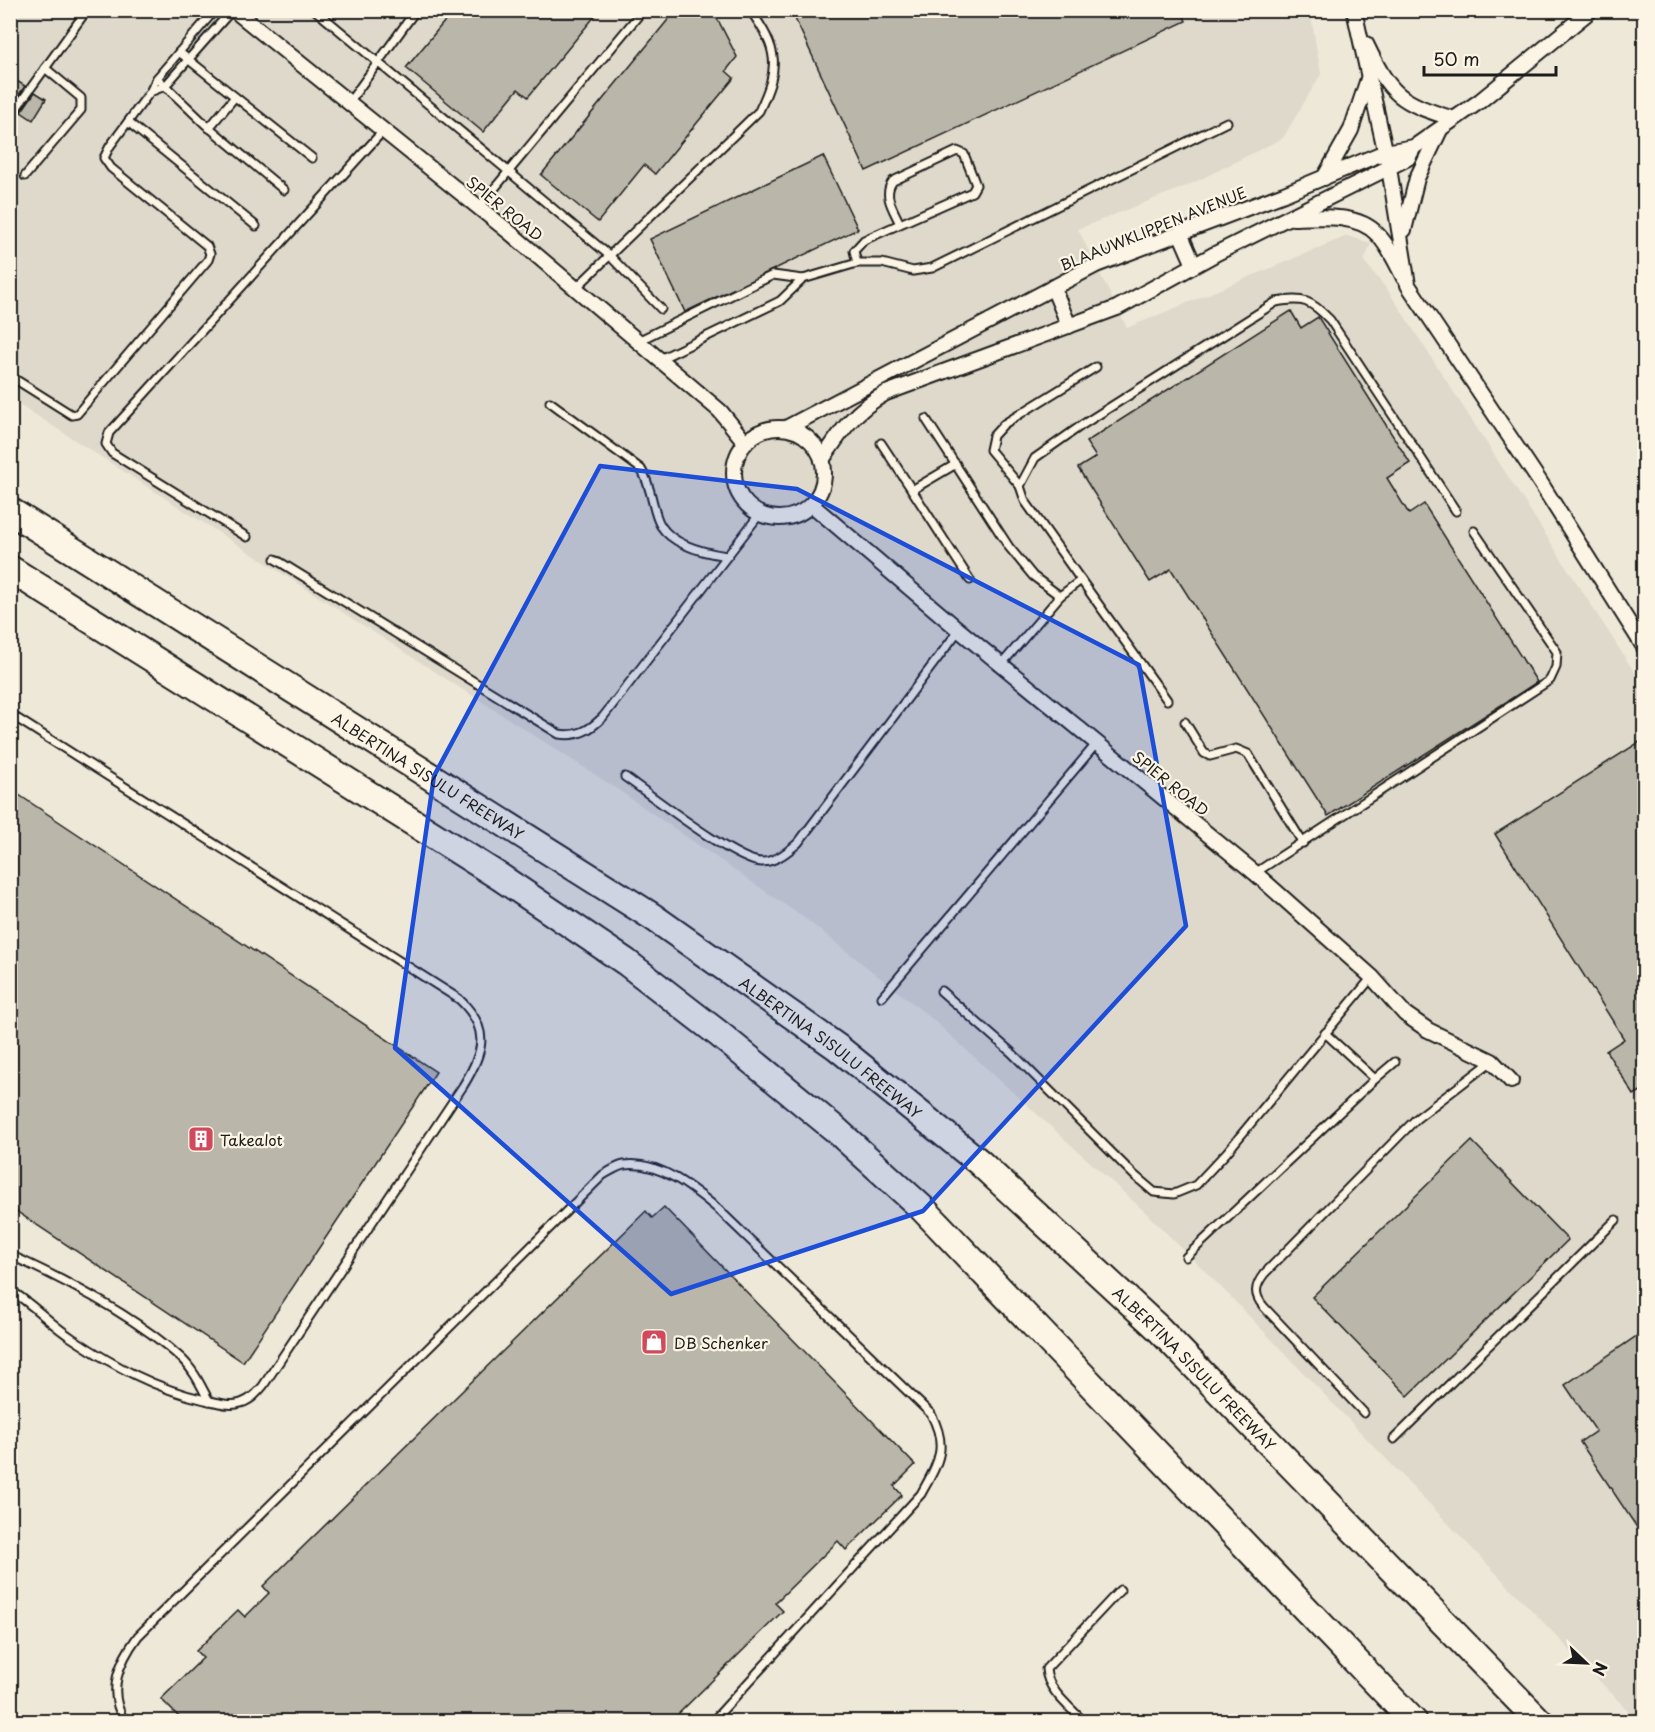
<svg xmlns="http://www.w3.org/2000/svg" width="1655" height="1732" font-family="'Playpen Sans',sans-serif">
  <rect width="100%" height="100%" fill="#eee8d9"/>
  <filter id="ink" filterUnits="userSpaceOnUse"><feTurbulence type="fractalNoise" baseFrequency=".0167" numOctaves="2"/><feDisplacementMap in="SourceGraphic" scale="12" xChannelSelector="R" yChannelSelector="G"/><feConvolveMatrix kernelMatrix="1 2 1 2 8 2 1 2 1" color-interpolation-filters="sRGB"/></filter>
  <g filter="url(#ink)">
    <path fill="#ded9cb" d="M10 11H1310L1321 74 1283 138 1189 185 1078 229 1127 328 1347 236 1371 243 1364 261 1389 292 1644 687V1721H1638L1221 1287 1143 1210 931 1018 807 920 608 783 11 399Z"/>
    <g fill="#bab6aa" stroke="#1c1c1c" stroke-width="1.5">
      <path d="M454 10H600L528 97 518 89 483 132 406 68Z"/>
      <path d="M676 10H707L718 20 737 57 726 71 734 78 655 174 644 165 598 222 541 175Z"/>
      <path d="M791 10H1181L1186 21 866 171Z"/>
      <path d="M10 77 25 86 11 106 10 105Z"/>
      <path d="M35 92 46 99 33 120 21 112Z"/>
      <path d="M823 156 858 229 685 312 650 239Z"/>
      <path d="M1291 311 1301 328 1318 317 1410 463 1387 478 1409 514 1424 504 1537 682 1328 816 1171 569 1150 582 1078 468 1096 457 1086 442Z"/>
      <path d="M1644 739V1089L1634 1095 1606 1051 1624 1039 1495 834Z"/>
      <path d="M10 789 436 1072 243 1362 10 1207Z"/>
      <path d="M1472 1141 1568 1240 1408 1396 1312 1297Z"/>
      <path d="M664 1207 915 1465 894 1486 902 1495 846 1550 838 1541 775 1603 783 1611 670 1722H184L161 1699 203 1658 196 1651 238 1610 245 1617 269 1593 263 1586 646 1211 652 1218Z"/>
      <path d="M1644 1331V1538L1580 1442 1596 1431 1565 1385Z"/>
    </g>
    <g fill="none" stroke-linecap="round" stroke-linejoin="round">
      <defs>
        <g id="lane">
          <path d="M315 10 610 256 661 309"/>
          <path d="M179 52 312 158"/>
          <path d="M157 78 205 124 284 190"/>
          <path d="M150 92 165 86 232 10"/>
          <path d="M350 101 416 10"/>
          <path d="M10 117 87 10"/>
          <path d="M128 122 256 226"/>
          <path d="M209 128 234 98"/>
          <path d="M25 176 81 110V98L45 68"/>
          <path d="M479 207 643 10"/>
          <path d="M857 263 854 251 864 240 972 192 976 185 964 154 957 151 893 181C882 195 894 210 900 224"/>
          <path d="M576 288 759 111C780 67 779 50 750 10"/>
          <path d="M638 341 773 275 803 279 857 263H882L913 271 932 268 1227 122"/>
          <path d="M660 359 780 301 803 279"/>
          <path d="M10 376 72 415 77 414 208 260 210 254 207 246 111 168 104 158 110 146 150 92 157 78 215 10"/>
          <path d="M550 402 641 469C653 488 652 513 661 526 674 546 706 553 727 556"/>
          <path d="M926 419 1009 547 1033 576 1060 596"/>
          <path d="M881 443 912 490 956 464"/>
          <path d="M1020 486 990 450 993 436 1004 424 1096 367"/>
          <path d="M912 490 970 580"/>
          <path d="M247 537 112 453 106 444 109 433 383 131"/>
          <path d="M275 559 559 734C578 737 590 730 603 717L759 515"/>
          <path d="M1081 580 1167 700"/>
          <path d="M1001 665 1060 596 1081 580 1025 501 1020 486 1035 458 1082 425 1276 302C1303 297 1311 300 1330 320L1456 511"/>
          <path d="M10 714 459 999C491 1029 484 1052 463 1086L263 1386C257 1393 251 1400 241 1403 229 1407 218 1402 205 1400 156 1389 114 1366 72 1338 50 1324 33 1304 10 1290"/>
          <path d="M1185 722 1204 753 1210 756 1236 749 1248 754 1303 843"/>
          <path d="M625 777C650 794 737 863 762 862 776 862 788 851 798 843L959 630"/>
          <path d="M1255 873 1550 680 1556 667 1557 652 1474 531"/>
          <path d="M941 991 1011 1052 1134 1175 1154 1192 1174 1194 1196 1185 1227 1152 1372 977"/>
          <path d="M882 997 1097 743"/>
          <path d="M1375 1079 1395 1062"/>
          <path d="M10 1255C65 1280 136 1317 181 1358 194 1370 201 1386 209 1401"/>
          <path d="M1186 1257 1375 1079 1325 1033"/>
          <path d="M1364 1413 1264 1307C1254 1295 1254 1287 1264 1274L1416 1119 1492 1061"/>
          <path d="M1394 1439 1616 1220"/>
          <path d="M125 1722C106 1691 119 1662 138 1636L603 1175C609 1172 617 1166 624 1165 659 1160 694 1189 719 1210L931 1414C949 1448 938 1463 921 1494L712 1722"/>
          <path d="M1084 1722C1070 1707 1047 1690 1046 1669L1120 1590"/>
        </g>
        <g id="street">
          <path d="M234 10 508 231 720 411 745 442"/>
          <path d="M1354 10 1389 168 1408 285 1540 482 1644 647"/>
          <path d="M1366 44C1391 96 1399 102 1454 119"/>
          <path d="M1324 178 1351 130 1368 79"/>
          <path d="M1293 218C1319 217 1358 213 1377 234 1389 246 1396 263 1404 278"/>
          <path d="M1404 230 1417 178 1440 130"/>
          <path d="M1180 233 1194 265"/>
          <path d="M1053 287 1069 326"/>
          <circle cx="779" cy="473" r="45"/>
          <path d="M786 428 1096 265 1284 194 1385 152 1414 147"/>
          <path d="M822 460C842 430 854 411 886 393L1117 308 1215 254 1400 162 1408 158 1414 147 1480 101 1591 10"/>
          <path d="M812 505 959 630 1255 873 1372 977 1405 1014 1428 1030 1492 1061 1511 1081"/>
        </g>
        <g id="highway">
          <path id="s1" d="M10 511 653 917 837 1047 979 1162 1158 1328 1540 1722"/>
          <path d="M10 569 500 877 626 962 719 1034 835 1129 923 1209 1414 1722"/>
        </g>
      </defs>
      <use href="#lane" stroke="#1c1c1c" stroke-width="11"/>
      <use href="#street" stroke="#1c1c1c" stroke-width="18"/>
      <use href="#highway" stroke="#1c1c1c" stroke-width="30"/>
      <use href="#lane" stroke="#fcf5e5" stroke-width="7"/>
      <use href="#street" stroke="#fcf5e5" stroke-width="14"/>
      <use href="#highway" stroke="#fcf5e5" stroke-width="26"/>
    </g>
  </g>
  <path fill="#1d4ed8" fill-opacity="0.2" stroke="#1d4ed8" stroke-width="4.5" stroke-linejoin="round" d="M600 466 797 489 1139 665 1186 926 923 1211 671 1294 395 1048 434 776Z"/>
  <defs>
    <symbol id="building-square" viewBox="-11 -11 22 22"><rect x="-9" y="-9" width="18" height="18" rx="4" fill="#d1495b" stroke="#fcf5e5"/><path d="M-4-6H4V6H1V3H-1V6H-4ZM-2.5-4.3h1.7v1.8h-1.7ZM.8-4.3h1.7v1.8H.8ZM-2.5-1h1.7V.8h-1.7ZM.8-1h1.7V.8H.8Z" fill="#fff"/></symbol>
    <symbol id="shop-square" viewBox="-11 -11 22 22"><rect x="-9" y="-9" width="18" height="18" rx="4" fill="#d1495b" stroke="#fcf5e5"/><path d="M-5-2.5h2.3a2.7 3.5 0 0 1 5.4 0H5L5.5 6h-11ZM-1.5-2.5h3a1.5 2.3 0 0 0-3 0Z" fill="#fff"/></symbol>
  </defs>
  <g fill-rule="evenodd">
    <use href="#building-square" x="186" y="1124" width="30" height="30"/>
    <use href="#shop-square" x="639" y="1327" width="30" height="30"/>
  </g>
  <g text-anchor="middle" dominant-baseline="central" stroke-width="4.5" stroke-linejoin="round" paint-order="stroke">
    <g font-size="15" fill="#1c1c1c" stroke="#fcf5e5">
      <text transform="translate(505 208) rotate(39)">SPIER ROAD</text>
      <text transform="translate(1153 228) rotate(-22)">BLAAUWKLIPPEN AVENUE</text>
      <text stroke="none"><textPath href="#s1" startOffset="495">ALBERTINA SISULU FREEWAY</textPath></text>
      <text transform="translate(1171 783) rotate(39)">SPIER ROAD</text>
      <text stroke="none"><textPath href="#s1" startOffset="981">ALBERTINA SISULU FREEWAY</textPath></text>
      <text stroke="none"><textPath href="#s1" startOffset="1467">ALBERTINA SISULU FREEWAY</textPath></text>
    </g>
    <g font-size="15" fill="#1c1c1c" stroke="#fcf5e5" text-anchor="start">
      <text x="220" y="1139">Takealot</text>
      <text x="674" y="1342">DB Schenker</text>
    </g>
  </g>
  <rect width="1655" height="1732" fill="none" stroke="#fcf5e5" stroke-width="36"/>
  <rect x="18" y="18" width="1619" height="1696" fill="none" stroke="#1c1c1c" stroke-width="2" filter="url(#ink)"/>
  <g transform="translate(1586 1663) rotate(113)" stroke="#fcf5e5" stroke-width="4.5" paint-order="stroke">
  <path d="M0-4.5L10 22L0 15L-10 22Z" fill="#1c1c1c"/>
  <text y="-9" font-size="16" font-weight="bold" text-anchor="middle" fill="#1c1c1c">N</text>
  </g>
  <path d="M1424 66v9h132v-9" fill="none" stroke="#1c1c1c" stroke-width="3"/>
  <text x="1433" y="66" font-size="18" fill="#1c1c1c" stroke="#fcf5e5" stroke-width="4.5" paint-order="stroke">50 m</text>
</svg>
